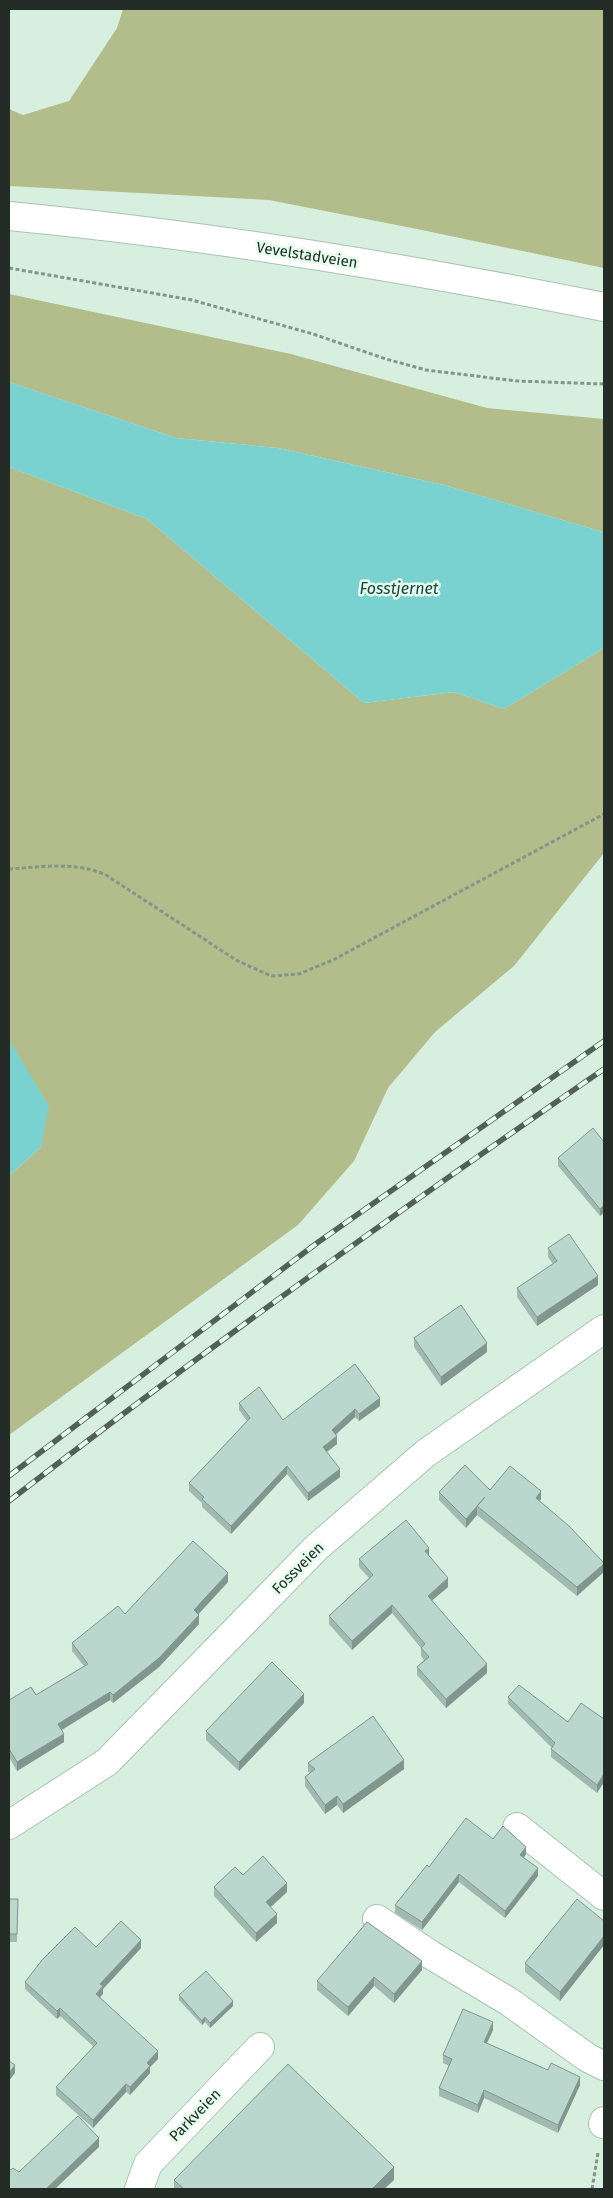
<svg xmlns="http://www.w3.org/2000/svg" width="613" height="2198" font-family="'Fira Sans',sans-serif">
  <rect width="100%" height="100%" fill="#d7efdf"/>
  <g fill="#b3bd8b">
    <path d="M123 9H604V268L417 229 269 200 9 186V109L23 115 69 101 117 28Z"/>
    <path d="M9 294 291 354 487 408 604 419V534L603 532 444 485 278 448 176 438 9 382Z"/>
    <path d="M9 467 147 519 364 703 454 692 504 709 604 648V853L514 966 435 1032 388 1088 354 1161 298 1225 9 1435V1176L41 1147 9 1040Z"/>
  </g>
  <g fill="#7ad2d0">
    <path d="M9 382 176 438 278 448 444 485 603 532 604 648 504 709 454 692 364 703 147 519 9 467Z"/>
    <path d="M9 1040 49 1106 41 1147 9 1176Z"/>
  </g>
  <g fill="none" stroke-linecap="round" stroke-linejoin="round">
    <defs>
      <g id="minor">
        <path d="M9 1825 107 1762 316 1548 426 1453 604 1329"/>
        <path d="M517 1827 604 1896"/>
        <path d="M377 1919 431 1955 508 2001 588 2058 604 2066"/>
        <path d="M603 2124 604 2121"/>
        <path d="M139 2189 148 2164 260 2047"/>
      </g>
      <path id="major" d="M9 216C208 235 408 268 604 307"/>
    </defs>
    <use href="#minor" stroke="#aac2b2" stroke-width="30"/>
    <use href="#major" stroke="#aac2b2" stroke-width="30"/>
    <g stroke="#84958a" stroke-width="3" stroke-dasharray="4 2.5" stroke-linecap="butt">
      <path d="M9 268 192 300 313 334 386 359 426 370 517 381 604 384"/>
      <path d="M9 869C41 867 75 861 106 875L236 960 271 976 299 974 333 960 604 814"/>
      <path d="M592 2189 598 2153"/>
    </g>
    <use href="#minor" stroke="#fff" stroke-width="28"/>
    <use href="#major" stroke="#fff" stroke-width="28"/>
    <defs>
      <g id="rail">
        <path d="M9 1476 317 1243 604 1041"/>
        <path d="M9 1501C203 1351 402 1208 604 1069"/>
      </g>
    </defs>
    <use href="#rail" stroke="#536057" stroke-width="5.5"/>
    <use href="#rail" stroke="#e4fdec" stroke-width="4" stroke-dasharray="11" stroke-linecap="butt"/>
  </g>
  <g fill="#a0b9b1">
    <path d="M604 1142 600 1216 558 1166V1158Z"/>
    <path d="M548 1248 598 1285 537 1326 517 1297V1288L553 1264 548 1257Z"/>
    <path d="M414 1338 487 1352 441 1386 414 1347Z"/>
    <path d="M239 1403 283 1420 380 1406 359 1421 355 1417 336 1434 337 1444 326 1452 340 1477 308 1501 287 1474 231 1534 202 1507V1503L189 1491V1483L247 1421 239 1410Z"/>
    <path d="M490 1490 541 1499 540 1502 604 1563 577 1596 477 1515 466 1528 439 1500V1492Z"/>
    <path d="M429 1555 448 1587 432 1600 487 1673 446 1708 417 1675V1667L424 1660 421 1656V1648L392 1613 352 1650 329 1624V1616L369 1578 359 1567V1559Z"/>
    <path d="M228 1582 198 1614 199 1624 159 1667 113 1703 110 1700 62 1730 64 1742 17 1771 9 1757V1700L36 1695 84 1666 72 1651V1643L125 1614Z"/>
    <path d="M508 1697 568 1722 604 1719V1782L597 1793 551 1757V1749L552 1748 508 1704Z"/>
    <path d="M304 1703 239 1771 206 1740V1731Z"/>
    <path d="M308 1763 404 1769 343 1813 337 1805 325 1814 305 1786V1777L310 1773 308 1772Z"/>
    <path d="M493 1839 526 1854 524 1858 538 1876 505 1918 459 1882 422 1930 395 1913V1905L429 1867Z"/>
    <path d="M243 1875 287 1892 271 1907 277 1923 256 1942 214 1896V1887Z"/>
    <path d="M9 1899H18L17 1942H9Z"/>
    <path d="M604 1921V1945L560 2001 525 1972V1963Z"/>
    <path d="M96 1947 141 1948 103 1989V1994L100 1997 158 2059 150 2067V2073L130 2095 126 2092 93 2128 56 2095V2087L94 2047 60 2016 57 2019 25 1989V1982Z"/>
    <path d="M422 1970 394 2003 374 1986 348 2016 317 1990V1981Z"/>
    <path d="M179 1995 233 2006 210 2028 205 2022 202 2025 179 2000Z"/>
    <path d="M493 2030 487 2043 580 2085 558 2133 484 2098 478 2113 439 2096V2088L449 2066 443 2063V2055Z"/>
    <path d="M174 2180H394L384 2189H174Z"/>
  </g>
  <g fill="#829690">
    <path d="M604 1205V1213L600 1216V1209Z"/>
    <path d="M598 1276V1285L537 1326V1317Z"/>
    <path d="M487 1343V1352L441 1386V1377Z"/>
    <path d="M380 1398V1406L359 1421V1414Z"/>
    <path d="M355 1409V1417L332 1438V1430Z"/>
    <path d="M337 1436V1444L323 1455V1447Z"/>
    <path d="M287 1466V1474L231 1534V1526Z"/>
    <path d="M340 1469V1477L308 1501V1493Z"/>
    <path d="M541 1491V1499L536 1506V1498Z"/>
    <path d="M485 1497 477 1506V1515L466 1528V1519Z"/>
    <path d="M429 1548V1556L425 1551Z"/>
    <path d="M604 1564V1572L577 1596V1587Z"/>
    <path d="M228 1573V1582L194 1619V1610Z"/>
    <path d="M448 1578V1587L428 1604V1596Z"/>
    <path d="M392 1605V1613L352 1650V1641Z"/>
    <path d="M199 1615V1624L159 1667 113 1703V1695Z"/>
    <path d="M487 1664V1673L446 1708V1699Z"/>
    <path d="M110 1692V1700L58 1732V1724Z"/>
    <path d="M304 1694V1703L239 1771V1762Z"/>
    <path d="M64 1734V1742L17 1771V1762Z"/>
    <path d="M404 1760V1769L343 1813V1804Z"/>
    <path d="M604 1774V1782L597 1793V1785Z"/>
    <path d="M337 1796V1805L325 1814V1805Z"/>
    <path d="M526 1847V1854L520 1862V1855Z"/>
    <path d="M538 1868V1876L505 1918V1911Z"/>
    <path d="M459 1874V1882L422 1930V1922Z"/>
    <path d="M287 1883V1892L266 1911V1902Z"/>
    <path d="M277 1914V1923L256 1942V1933Z"/>
    <path d="M604 1936V1945L560 2001V1992Z"/>
    <path d="M141 1940V1948L103 1989V1994L96 2001V1994L100 1984Z"/>
    <path d="M422 1961V1970L394 2003V1994Z"/>
    <path d="M374 1977V1986L348 2016V2007Z"/>
    <path d="M233 2001V2006L210 2028V2023Z"/>
    <path d="M60 2008V2016L57 2019V2011Z"/>
    <path d="M205 2017V2022L202 2025V2021Z"/>
    <path d="M493 2022V2030L484 2049V2042Z"/>
    <path d="M158 2051V2059L150 2067V2073L130 2095V2087L147 2063Z"/>
    <path d="M15 2065V2073L9 2081V2073Z"/>
    <path d="M580 2077V2085L558 2133V2125Z"/>
    <path d="M126 2084V2092L93 2128V2120Z"/>
    <path d="M484 2090V2098L478 2113V2105Z"/>
    <path d="M99 2138V2147L55 2189H46Z"/>
    <path d="M394 2167V2180L384 2189H372Z"/>
  </g>
  <g fill="#bad7ce" stroke="#829690">
    <path d="M593 1128 604 1142V1205L600 1209 558 1158Z"/>
    <path d="M569 1234 598 1276 537 1317 517 1288 557 1261 548 1248Z"/>
    <path d="M461 1305 487 1343 441 1377 414 1338Z"/>
    <path d="M355 1364 380 1398 359 1414 355 1409 332 1430 337 1436 323 1447 340 1469 308 1493 287 1466 231 1526 202 1499 204 1497 189 1483 250 1418 239 1403 259 1387 283 1420Z"/>
    <path d="M465 1465 490 1490 510 1466 541 1491 536 1498 569 1526 604 1563V1564L577 1587 477 1506 485 1497 466 1519 439 1492Z"/>
    <path d="M406 1520 429 1548 425 1551 448 1578 428 1596 487 1664 446 1699 417 1667 429 1657 421 1648 425 1644 392 1605 352 1641 329 1616 373 1575 359 1559Z"/>
    <path d="M193 1541 228 1573 194 1610 199 1615 159 1658 113 1695 110 1692 58 1724 64 1734 17 1762 9 1749V1700L31 1687 36 1695 88 1664 72 1643 118 1606 125 1614Z"/>
    <path d="M272 1662 304 1694 239 1762 206 1731Z"/>
    <path d="M519 1685 568 1722 581 1703 604 1719V1774L597 1785 551 1749 555 1743 508 1697Z"/>
    <path d="M373 1716 404 1760 343 1804 337 1796 325 1805 305 1777 315 1769 308 1763Z"/>
    <path d="M466 1818 493 1839 503 1826 526 1847 520 1855 538 1868 505 1911 459 1874 422 1922 395 1905 427 1865 429 1867Z"/>
    <path d="M263 1856 287 1883 266 1902 277 1914 256 1933 214 1887 235 1867 243 1875Z"/>
    <path d="M9 1899H18L17 1934H9Z"/>
    <path d="M577 1899 604 1921V1936L560 1992 525 1963Z"/>
    <path d="M121 1921 141 1940 100 1984 103 1986 96 1994 158 2051 147 2063 150 2066 130 2087 126 2084 93 2120 56 2087 97 2043 60 2008 57 2011 25 1982 42 1960 75 1927 96 1947Z"/>
    <path d="M367 1922 422 1961 394 1994 374 1977 348 2007 317 1981Z"/>
    <path d="M206 1971 233 2001 210 2023 205 2017 202 2021 179 1995Z"/>
    <path d="M463 2009 493 2022 484 2042 548 2070 551 2063 580 2077 558 2125 484 2090 478 2105 439 2088 452 2059 443 2055Z"/>
    <path d="M9 2061 15 2065 9 2073Z"/>
    <path d="M288 2064 394 2167 372 2189H184L174 2180Z"/>
    <path d="M78 2116 99 2138 46 2189H9V2169L11 2170 13 2168 19 2172Z"/>
  </g>
  <g text-anchor="middle" dominant-baseline="central" stroke-width="5" stroke-linejoin="round" paint-order="stroke">
    <g font-size="15" fill="#232c26" stroke="#e4fdec">
      <text transform="translate(307 255) rotate(9)">Vevelstadveien</text>
      <text transform="translate(298 1568) rotate(-45)">Fossveien</text>
      <text transform="translate(195 2115) rotate(-46)">Parkveien</text>
    </g>
    <g font-size="16" font-style="italic" fill="#184241" stroke="#e4fdec">
      <text x="399" y="588">Fosstjernet</text>
    </g>
  </g>
  <rect width="613" height="2198" fill="none" stroke="#232c26" stroke-width="20"/>
</svg>
